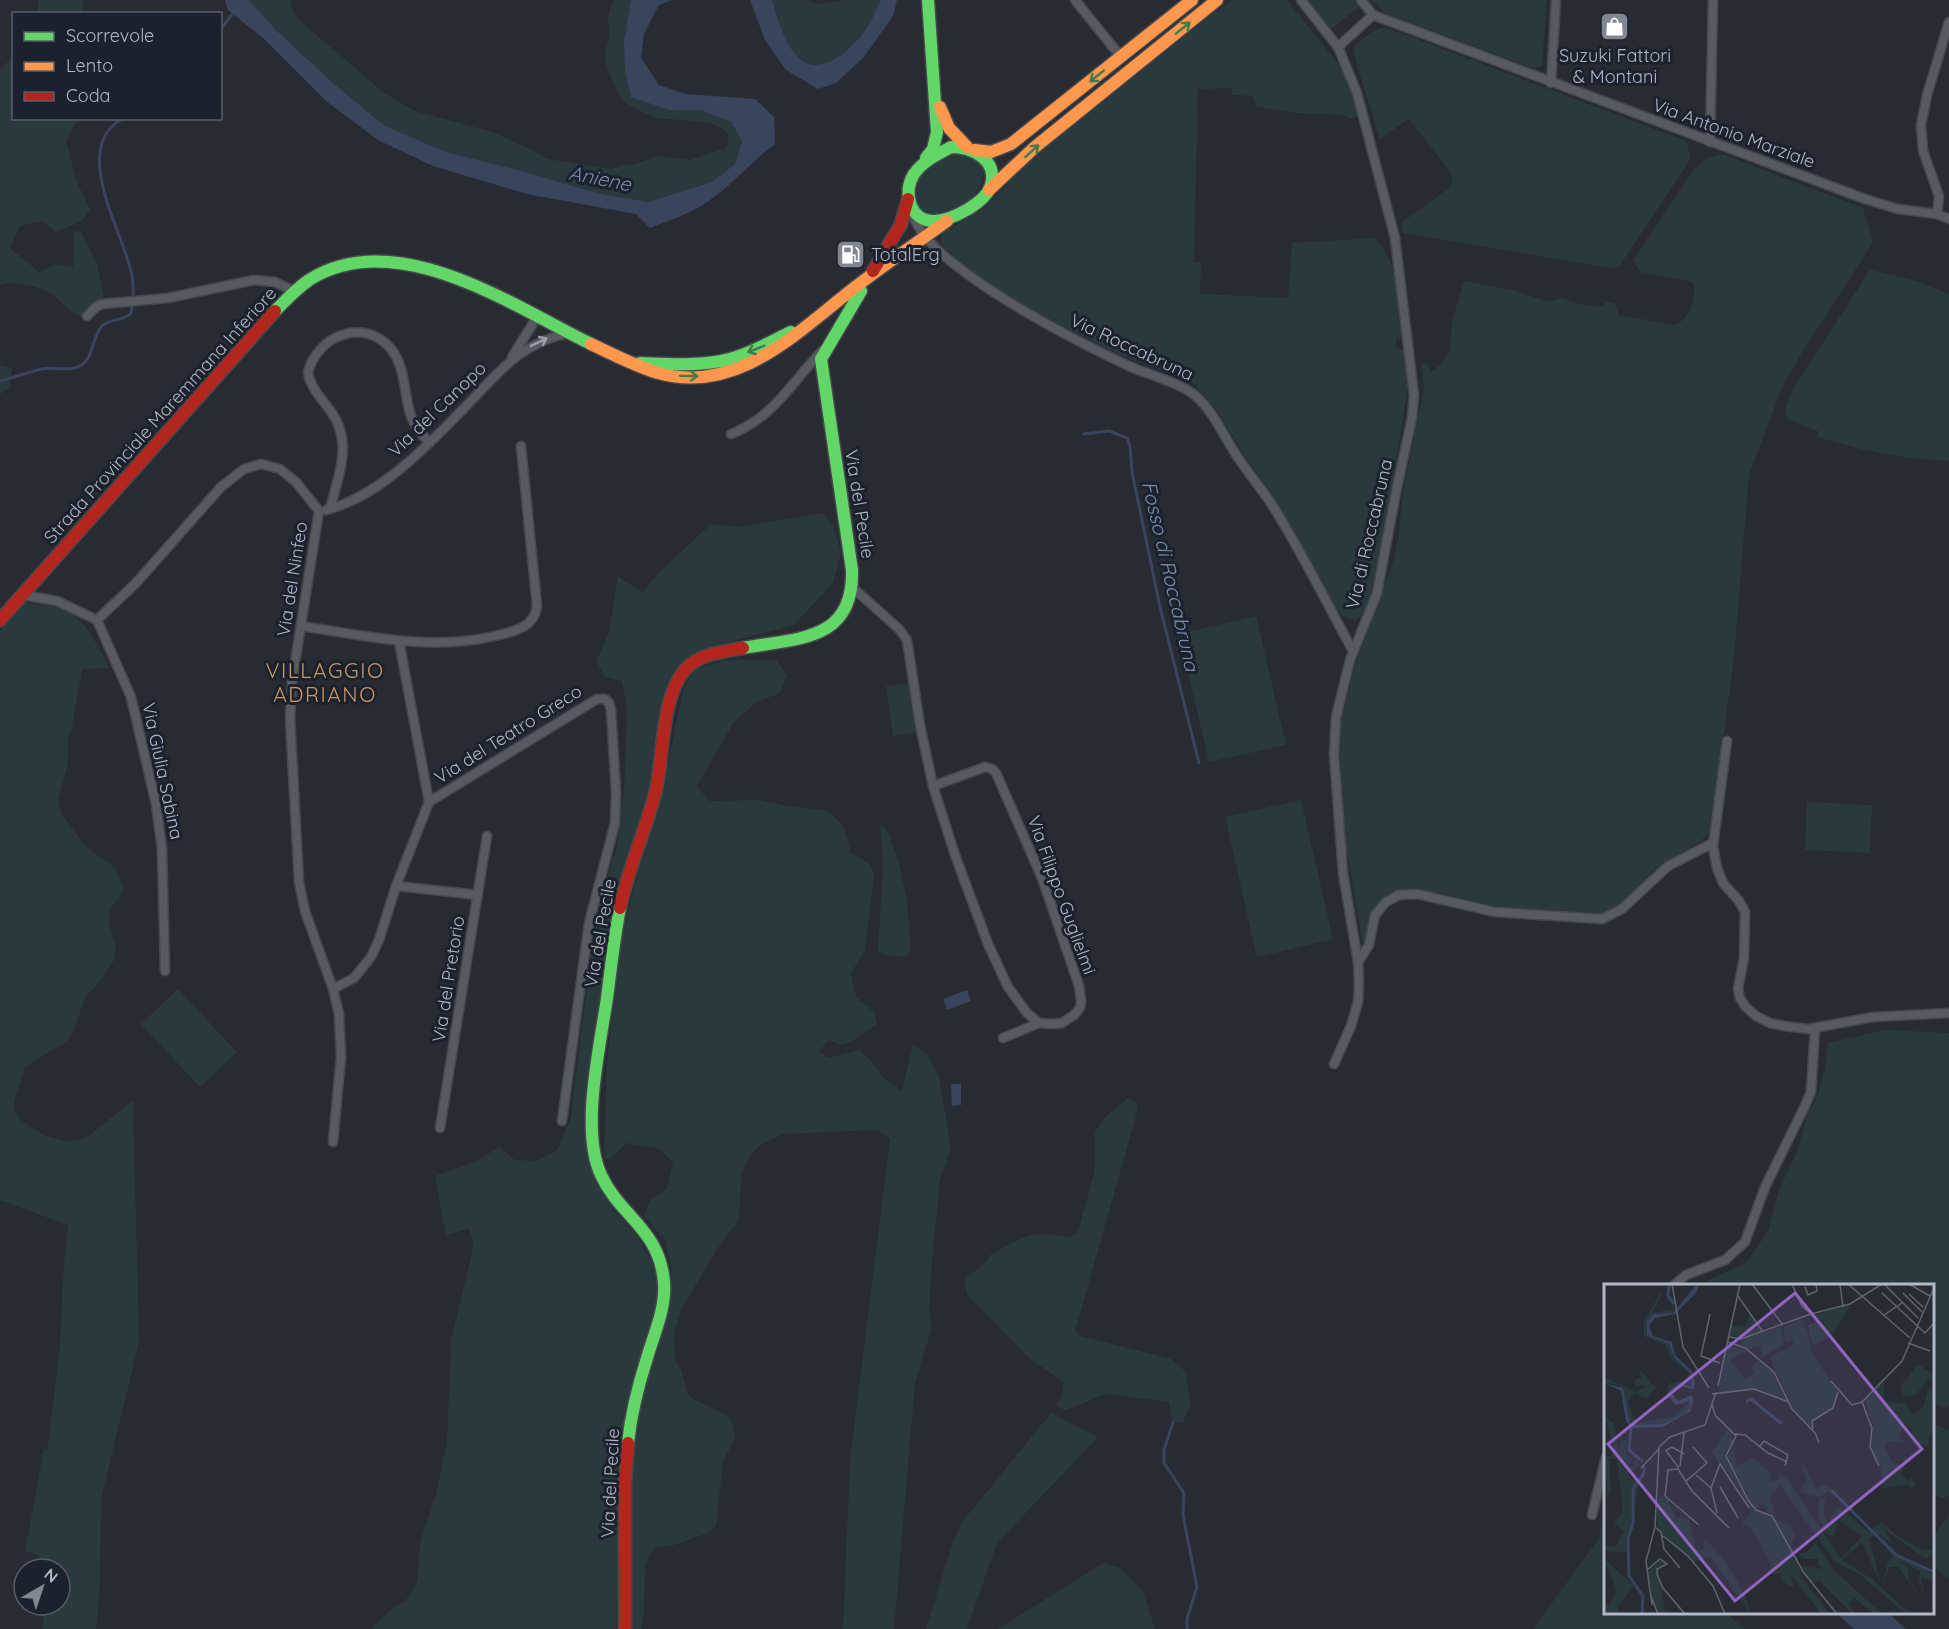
<svg xmlns="http://www.w3.org/2000/svg" width="1949" height="1629" font-family="Quicksand,sans-serif">
  <rect width="100%" height="100%" fill="#282c32"/>
  <g fill="#29393c">
    <path d="M39 0H82L84 6 82 13H37Z"/>
    <path d="M249 0H290L292 10 299 20 383 92 415 111 492 132 530 149 547 159 611 169 622 165 635 164 658 156 690 160 726 148C742 117 679 121 664 119 653 118 635 109 626 103 618 97 606 68 605 58 605 50 608 43 609 35 610 31 608 26 608 22 608 14 611 7 614 0H631L624 40 669 110H700L731 122 742 141 735 164 712 182 648 202 597 193 514 169 446 152 385 126 333 83 276 30Z"/>
    <path d="M772 0H807C818 8 834 1 846 0 858 0 870 0 881 0 875 11 871 24 863 33 852 49 820 77 800 59 785 46 778 19 772 0Z"/>
    <path d="M1233 0H1287L1340 66 1347 78 1358 116 1352 119 1343 115 1297 113 1256 107 1253 96 1232 95 1231 88 1198 89 1194 262H1201L1200 294 1288 298 1292 243 1374 238C1400 262 1399 303 1403 337H1397L1395 347 1405 351 1408 388 1380 559 1367 606 1362 615 1355 621 1342 616 1333 604 1272 495 1241 450 1216 409 1193 383 1120 355 1028 308 978 277 945 248C941 242 940 239 944 232L985 208 1029 161 1212 14Z"/>
    <path d="M1308 0H1355L1360 6 1331 29Z"/>
    <path d="M1371 0H1547L1542 65 1538 67H1531L1385 13Z"/>
    <path d="M1382 28 1390 29 1686 141 1690 155 1689 162 1619 267 1610 268 1403 233 1401 223 1448 189C1453 183 1453 180 1450 172L1409 119 1380 139 1357 65 1353 47 1375 29Z"/>
    <path d="M13 57 14 118 78 119 66 141 77 182 90 209 82 221 56 232 42 221 20 226 10 248 39 272 57 264 73 267 74 231 81 232 97 264 104 296 84 317C65 311 64 302 50 293 41 287 9 280 0 285V69Z"/>
    <path d="M958 152C1017 164 960 223 929 214 922 212 918 208 915 202 904 178 938 156 958 152Z"/>
    <path d="M1722 154 1863 208 1872 237V244L1801 354 1781 390 1749 475 1734 658 1711 829C1701 846 1679 852 1663 863 1643 877 1624 910 1600 914 1580 918 1518 910 1496 906 1464 901 1413 879 1385 898 1370 907 1369 927 1366 943H1364L1362 940 1345 841 1339 735 1342 713 1358 657 1392 566 1398 539 1403 493 1424 388 1421 363 1427 364 1431 372 1440 365 1450 351 1452 321 1464 281 1513 290 1543 300 1549 301 1562 298 1580 304 1602 307 1607 302 1615 304 1619 315 1675 325C1691 318 1695 300 1694 285L1692 282 1641 272 1633 261 1694 169 1707 158Z"/>
    <path d="M1870 270 1917 281 1949 294V461C1901 459 1864 451 1818 437V431L1789 420 1785 415 1787 404 1791 392Z"/>
    <path d="M0 365 12 368 9 389 0 394Z"/>
    <path d="M822 513 833 525 841 553 833 583 794 625 704 649 676 671 666 690 650 795 634 848 618 890 606 969 589 1155 597 1185 615 1212 635 1233 652 1262 658 1282 660 1298 636 1375 621 1437 616 1629H370L393 1608 404 1602 412 1592 417 1580 420 1543 436 1494 447 1443 451 1340 472 1253 473 1240 469 1229 446 1235 435 1176 477 1161 499 1147 515 1160 537 1161 557 1150 571 1118 590 960 600 901 617 846 624 789 627 706 622 681 605 677 596 661 609 633 618 577 643 592 659 572 711 524 740 527Z"/>
    <path d="M25 603C39 605 54 605 67 611 87 620 99 650 110 668L82 669 72 727 68 738V763L58 800 61 813 84 845 115 868 124 890 109 911V923L116 948 114 960 101 980 85 998 73 1033 66 1042 25 1067 14 1102 15 1113 23 1122 43 1135 66 1141 79 1140 90 1135 133 1100 139 1342 101 1499 100 1583 96 1629H43L44 1605H60V1569H39L40 1556 25 1551 44 1449H48V1446L60 1344 64 1263 68 1225 0 1200V631Z"/>
    <path d="M1256 616 1286 745 1209 762 1179 634Z"/>
    <path d="M724 660H776L787 676 780 693 757 702 734 722 697 786 709 801 760 800 787 806 828 811 843 825 851 853 870 864 874 875 865 950 851 973 856 997 874 1012 877 1024 849 1043 841 1045 829 1040 819 1051 828 1058 859 1050 871 1061 885 1079 902 1091 913 1045 927 1054 939 1076 951 1148 940 1180 931 1273 929 1310 932 1327 915 1383 894 1629H843L850 1460 890 1139 877 1130 783 1134 760 1145 749 1157 741 1176 739 1220 717 1249 681 1310 674 1333 675 1360 681 1370 687 1392 693 1399 728 1416 732 1421 736 1437 723 1461 716 1526 708 1533 674 1545 655 1548 649 1555 645 1566 644 1613 641 1629H629V1494L635 1424 668 1309 672 1271 665 1240 644 1216 650 1200 667 1189 673 1163 660 1149 626 1143 610 1159 604 1158 607 1061 621 941 642 854 664 783 683 691 694 670Z"/>
    <path d="M909 683 915 733 893 736 886 686Z"/>
    <path d="M1301 800 1333 939 1257 957 1225 817Z"/>
    <path d="M1807 802 1872 805 1870 853 1805 850Z"/>
    <path d="M880 824 888 832 898 860 907 900 911 950 906 957 885 955 878 951 883 865Z"/>
    <path d="M178 989 237 1052 200 1087 141 1024Z"/>
    <path d="M1885 1030 1949 1033V1405L1943 1408 1933 1403 1932 1286 1699 1285 1747 1262 1768 1231 1779 1190 1796 1154 1807 1117 1818 1094 1825 1068 1828 1043Z"/>
    <path d="M1128 1098 1138 1104 1135 1120 1075 1331 1080 1336 1171 1359 1185 1371 1191 1404 1183 1422H1173L1169 1402 1106 1394C1091 1398 1080 1407 1064 1410L1056 1405 1061 1398 1064 1382 1030 1359 968 1296 964 1282C971 1269 986 1268 990 1255 1025 1236 1029 1230 1070 1237L1078 1232 1095 1170V1132L1107 1115Z"/>
    <path d="M1051 1413 1098 1437 997 1543 967 1629H926L953 1541 962 1522Z"/>
    <path d="M1933 1424 1949 1430V1495L1944 1498 1933 1495Z"/>
    <path d="M1605 1506 1606 1612 1726 1613 1745 1629H1533L1598 1540Z"/>
    <path d="M1949 1515V1580L1933 1566V1536Z"/>
    <path d="M1103 1563 1120 1568 1143 1591 1155 1629H998Z"/>
  </g>
  <g fill="#38455c">
    <path d="M225 0H249L276 30 333 83 385 126 446 152 514 169 597 193 648 202 712 182 735 164 742 141 731 122 700 110H669L631 97 625 71 624 40 631 0H672L659 5 644 34 641 58 659 85 685 94 755 99 774 117 775 144C753 160 736 181 714 197 696 212 672 219 650 228L636 214 527 194 433 166 378 140 326 101 263 38 228 10Z"/>
    <path d="M750 0H772C778 19 785 46 800 59 820 77 852 49 863 33 871 24 875 11 881 0H897L893 16 864 57 836 83 818 89 786 70 765 40Z"/>
    <path d="M967 990 971 1001 947 1010 943 999Z"/>
    <path d="M951 1084H961V1105L952 1106Z"/>
    <path d="M1836 1613H1888L1906 1629H1854Z"/>
  </g>
  <g fill="none" stroke-linecap="round" stroke-linejoin="round">
    <g stroke="#38455c" stroke-width="3">
      <path d="M220 30 234 12"/>
      <path d="M0 381C14 377 27 373 41 369 55 366 76 374 86 361 94 351 93 336 102 326 110 318 123 322 131 313 134 302 134 282 131 271 122 230 69 146 124 118"/>
      <path d="M1084 434 1109 431 1127 438 1130 446 1132 472 1160 607 1199 763"/>
      <path d="M1173 1422 1164 1450V1463L1184 1493 1183 1515 1197 1587 1187 1619V1629"/>
    </g>
    <defs>
      <g id="street">
        <path d="M1075 0 1121 57"/>
        <path d="M1301 0 1338 47 1357 93 1395 238 1414 395 1412 418 1397 487 1377 593 1350 660 1336 717 1334 754 1343 873 1358 962 1359 983 1358 1002 1351 1026 1334 1064"/>
        <path d="M1361 0 1373 15 1865 199 1898 209 1937 214"/>
        <path d="M1949 22 1927 95 1921 125 1923 151 1939 196 1937 214 1949 219"/>
        <path d="M1338 47 1373 15"/>
        <path d="M1551 83 1556 0"/>
        <path d="M1710 142 1713 0"/>
        <path d="M913 212C918 262 1085 346 1131 367 1149 375 1171 380 1189 391 1210 404 1222 433 1235 453 1247 472 1262 489 1274 508 1303 554 1327 604 1353 651"/>
        <path d="M87 316 96 307 102 304 168 298 254 280 275 282 296 292"/>
        <path d="M512 357 537 317"/>
        <path d="M731 434C775 416 790 384 822 351"/>
        <path d="M330 509C338 477 353 443 332 413 323 400 310 388 308 372 312 356 326 340 342 335 368 326 392 341 400 366 406 382 405 400 411 416 415 427 423 435 429 443"/>
        <path d="M326 510C382 496 433 440 472 400 502 368 523 343 568 333"/>
        <path d="M852 587 899 629 907 640 920 725 933 786 955 855 988 944 1008 987 1027 1013 1039 1023 1054 1024 1062 1023 1074 1015 1080 1008 1081 1001 1079 986 1042 878 996 773 992 769 985 767 933 786"/>
        <path d="M23 595 57 601 97 620"/>
        <path d="M97 620 136 583 221 487 244 469 261 464 280 469 296 482 319 511 292 682 290 718 299 882 305 911 333 989 339 1014 341 1057 333 1142"/>
        <path d="M97 620 131 697 156 804 162 849 165 971"/>
        <path d="M301 626C367 636 433 652 499 635 516 631 535 626 537 606L521 446"/>
        <path d="M399 641 429 802"/>
        <path d="M1727 741 1713 846 1717 868 1723 883 1739 901 1745 912 1744 958 1738 989 1740 998 1745 1006 1756 1016 1770 1023 1784 1026 1808 1029 1873 1017 1949 1013"/>
        <path d="M396 886 478 895"/>
        <path d="M1358 962 1369 945 1375 915 1386 902 1399 895 1417 894 1495 912 1602 919 1622 909 1668 866 1713 843"/>
        <path d="M333 989 354 978 371 957 379 940 396 886 429 802 597 699H605L609 703 611 710 616 792 615 823 589 923 562 1121"/>
        <path d="M1003 1038 1039 1023"/>
        <path d="M440 1128 487 836"/>
        <path d="M1673 1286 1686 1275 1725 1260 1745 1242 1765 1187 1804 1108 1811 1092 1815 1029"/>
        <path d="M1592 1515 1606 1457"/>
      </g>
      <g id="fast">
        <path d="M951 147C971 147 998 159 991 185 986 203 952 220 935 221 910 222 902 192 914 174 923 161 938 154 951 147Z"/>
        <path d="M926 158 933 149 937 132 928 0"/>
        <path d="M275 311C286 300 296 289 309 280 396 225 513 306 591 344"/>
        <path d="M640 363C667 364 694 366 721 361 746 356 768 343 791 332"/>
        <path d="M743 648C797 638 854 642 852 570L821 359 861 291 857 286"/>
        <path d="M620 908C614 938 611 968 607 998 600 1047 580 1130 601 1175 620 1217 660 1229 664 1283 666 1308 654 1334 647 1358 638 1386 631 1414 628 1443"/>
      </g>
      <g id="slow">
        <path d="M940 107 949 128 967 147"/>
        <path d="M975 150 991 152 1011 144 1192 0"/>
        <path d="M989 190 1035 147 1217 0"/>
        <path d="M591 344C612 354 635 366 658 373 733 394 790 339 844 296 877 269 913 246 947 221"/>
      </g>
      <g id="jam">
        <path d="M873 271 901 224 908 199"/>
        <path d="M0 620 275 311"/>
        <path d="M620 908C628 868 646 830 656 790 664 754 661 699 684 671 698 653 723 652 743 648"/>
        <path d="M625 1629V1483L628 1443"/>
      </g>
    </defs>
    <use href="#street" stroke="#46484d" stroke-width="11"/>
    <use href="#fast" stroke="#46484d" stroke-width="15"/>
    <use href="#slow" stroke="#46484d" stroke-width="15"/>
    <use href="#jam" stroke="#46484d" stroke-width="15"/>
    <use href="#street" stroke="#575a61" stroke-width="8"/>
    <use href="#fast" stroke="#63d668" stroke-width="12"/>
    <use href="#slow" stroke="#ff974d" stroke-width="12"/>
    <use href="#jam" stroke="#b3261e" stroke-width="12"/>
  </g>
  <defs><path id="oneway-shaft" d="M-6 0H5M1.5-3L5.5 0L1.5 3" fill="none" stroke-width="1.6" stroke-linecap="round" stroke-linejoin="round" transform="scale(1.5)"/></defs>
  <g stroke="#407c4a">
    <use href="#oneway-shaft" transform="translate(1183 28) rotate(-39)"/>
    <use href="#oneway-shaft" transform="translate(1097 76) rotate(141)"/>
    <use href="#oneway-shaft" transform="translate(1032 151) rotate(-42)"/>
    <use href="#oneway-shaft" transform="translate(756 349) rotate(158)"/>
    <use href="#oneway-shaft" transform="translate(689 376) rotate(1)"/>
  </g>
  <use stroke="#9aa0ab" href="#oneway-shaft" transform="translate(539 342) rotate(-26)"/>
  <defs>
    <symbol id="shop-square" viewBox="-11 -11 22 22"><rect x="-9" y="-9" width="18" height="18" rx="4" fill="#818791" stroke="#1c222d"/><path d="M-5-2.5h2.3a2.7 3.5 0 0 1 5.4 0H5L5.5 6h-11ZM-1.5-2.5h3a1.5 2.3 0 0 0-3 0Z" fill="#fff"/></symbol>
    <symbol id="fuel-square" viewBox="-11 -11 22 22"><rect x="-9" y="-9" width="18" height="18" rx="4" fill="#818791" stroke="#1c222d"/><path d="M-5.5-6h7V0h2V4h1.3V-2.5L3-4.5l.8-.8L6-3V5H2.5V1h-1V6h-7ZM-4.2-4.7v3.2H.2V-4.7Z" fill="#fff"/></symbol>
  </defs>
  <g fill-rule="evenodd">
    <use href="#shop-square" x="1598" y="10" width="33" height="33"/>
    <use href="#fuel-square" x="834" y="238" width="33" height="33"/>
  </g>
  <g text-anchor="middle" dominant-baseline="central" stroke-width="6" stroke-linejoin="round" paint-order="stroke">
    <g font-size="18" fill="#b1b8c4" stroke="#1c222d">
      <text x="1615" y="55">Suzuki Fattori<tspan x="1615" dy="21">&amp; Montani</tspan></text>
      <text x="871" y="254" text-anchor="start">TotalErg</text>
    </g>
    <g font-size="18" fill="#b1b8c4" stroke="#1c222d">
      <text transform="translate(1734 133) rotate(20)">Via Antonio Marziale</text>
      <text transform="translate(1132 347) rotate(25)">Via Roccabruna</text>
      <text transform="translate(437 409) rotate(-44)">Via del Canopo</text>
      <text transform="translate(160 415) rotate(-48)">Strada Provinciale Maremmana Inferiore</text>
      <text transform="translate(860 504) rotate(81)">Via del Pecile</text>
      <text transform="translate(1369 534) rotate(-77)">Via di Roccabruna</text>
      <text transform="translate(292 579) rotate(-81)">Via del Ninfeo</text>
      <text transform="translate(508 734) rotate(-32)">Via del Teatro Greco</text>
      <text transform="translate(163 771) rotate(78)">Via Giulia Sabina</text>
      <text transform="translate(1062 895) rotate(70)">Via Filippo Guglielmi</text>
      <text transform="translate(600 933) rotate(-80)">Via del Pecile</text>
      <text transform="translate(448 979) rotate(-81)">Via del Pretorio</text>
      <text transform="translate(610 1483) rotate(-87)">Via del Pecile</text>
    </g>
    <g font-size="20" font-style="italic" fill="#7c8daa" stroke="#1c222d">
      <text transform="translate(600 178) rotate(11)">Aniene</text>
      <text transform="translate(1171 576) rotate(77)">Fosso di Roccabruna</text>
    </g>
    <g font-size="21" letter-spacing="1.5" fill="#ca9766" stroke="#1c222d">
      <text x="325" y="670">VILLAGGIO<tspan x="325" dy="24">ADRIANO</tspan></text>
    </g>
  </g>
  <g transform="translate(1604 1284)">
    <rect width="330" height="330" fill="#282c32"/>
    <path d="M57 8V13L48 29 73 25 66 30 55 29 43 38V50L65 60 71 75 88 91 87 103 75 99 65 111 67 116 77 119 84 115 87 119 82 129 59 140 27 141 20 107 15 101 0 99V93L33 109 41 101 32 102 30 97 37 93 35 86 46 96V100L53 102 43 114 30 110 25 114V122L33 139 69 133 85 119 71 121 62 110 65 99 82 97 85 89 68 75 61 61 40 52V37ZM247 21 227 53 208 61 204 41 214 37 212 30ZM146 30 157 47 138 54 125 52 127 41 141 42ZM199 35 209 70 233 108 230 122 208 137V144L190 127 166 73 190 61 189 56 181 58 180 43ZM177 43 180 60 157 74V64L149 62 147 66 137 60 140 55ZM123 60 143 67 126 76 139 92 142 95 150 89 147 83 154 77 169 88 182 115 152 105 114 111ZM314 80 330 91V98L326 94 311 111 300 113 296 103 300 97 295 94 301 97ZM280 97V117L302 120 308 130 319 124 325 104 330 106V147L325 151V161L309 160 307 144 300 140 295 154 304 160 284 157 280 161 289 180 304 182 296 188 303 196 308 195 312 202 308 204 303 200 278 205 277 184 267 164 269 141 261 118ZM1 133 10 139 14 167 18 156H23L21 169 29 175 24 183 31 180 30 176 37 181 25 190 27 195 35 197 32 221 27 223 31 236 25 252 26 267 12 269 0 266V262H12L19 247 10 239 19 227 13 175H5L7 206 4 213 0 172H7L10 163ZM123 146 128 148 129 159 121 172 132 198 150 225 168 234 193 273 198 294 226 330H217L186 289 190 303 178 298 177 290H165L167 281 159 264 146 243 137 239 146 230V223L125 188 113 177 108 168ZM130 163 132 182 149 174 168 190 164 198 175 195V189L185 197 237 274 258 252 234 236 230 252 222 250 215 232V214L221 213 220 231 224 242 231 225 237 224 264 248 278 238 292 251 317 265 330 267 322 275 280 245 289 260 274 250 293 269 330 291V298L317 293 321 317 315 295 316 287 293 275 304 283 305 295 319 318 294 283H286L278 301 284 277 290 273 270 251 265 255 277 301 258 258 238 276 268 295 301 325 316 330H302L255 290 231 278 176 201 166 213 172 236 186 241 191 251 187 259 192 269 159 220 152 225 145 215 123 174ZM199 178 211 204 222 200 228 205 215 213 196 208 203 195 197 184ZM59 214 66 216 64 218 72 233 85 236 92 266 99 265 102 256 122 278 141 311 147 330 106 273 90 278 60 253 53 242V216ZM212 258 229 285 278 330H270L250 314 245 321 252 330H249L215 296 208 299 197 282 221 285 214 281 215 275H200L194 270 202 269ZM0 275 30 302 13 323 16 330H12L11 321V330H2L0 319 6 321 13 307ZM57 276 63 281 54 283 61 327 74 330H54L48 311 44 287Z" fill="#29393c"/>
    <path d="M93 0 95 2 92 9 71 30 51 34 45 42 49 52 68 58 71 71 88 87 91 99 89 105 76 102 68 109 74 117 87 111 89 114 87 127 58 143 27 144 22 137 17 107 0 99 19 104 27 141 59 140 82 129 86 122V116L72 121 64 111 66 105 75 99 87 103 88 91 71 75 65 60 43 51V38L50 30 69 29Z" fill="#38455c"/>
    <path fill="none" stroke="#38455c" stroke-width="3" d="M65 0 64 12 70 20M142 118 147 115 178 140M27 143 25 166 39 178M227 206 292 271 330 288M38 330 39 312 25 292 24 254 29 240V205L40 189V182"/>
    <path fill="none" stroke="#5f646c" stroke-width="1.5" d="M68 0 79 63 105 104M148 0 179 41M188 0 198 22 207 30 246 20 278 0M244 0 306 54M280 0 314 34M305 0 326 12M236 1 239 23M201 3 204 11 213 7 212 0M278 9 321 49 330 39M299 9 318 28M305 10 319 23M134 12 159 48M106 30 97 72 116 79M280 31 298 19M125 53 137 55 207 30M124 58 141 64 170 88 188 125 211 149 215 159M304 59 326 67M227 97 248 121 258 118 298 77 330 4M114 102 136 0M108 110 150 105 185 118M258 118 268 144 266 163 275 182M108 121 111 131 132 152 122 172 144 216 152 226 168 232 200 289 233 330M209 145 208 137 229 124 234 108M131 150 141 151 164 169 183 178M155 163 160 157 184 171 181 182M76 182 80 149M37 184 55 165M75 184 62 167 68 163 80 170M92 191 107 204M82 197 103 179 89 163M116 203 134 234M61 212 64 186 74 185 88 207 125 244M61 212 95 241M113 229 107 204 116 180 145 224M51 243 57 248 60 265 76 284M59 252 84 272 109 302 121 330M43 286 56 275 63 280 53 285V290L59 304 81 330M47 312 54 330M48 321 42 277 51 243 55 163 66 153 101 141 112 108"/>
    <path fill="#9164c1" fill-opacity="0.15" stroke="#9164c1" stroke-width="3" d="M191 9 318 165 131 317 4 160Z"/>
    <rect width="330" height="330" fill="none" stroke="#b1b8c4" stroke-width="3"/>
  </g>
  <rect x="12" y="12" width="210" height="108" fill="#1c222d" stroke="#585e69" stroke-width="1.5"/>
  <rect x="24" y="32" width="30" height="9" fill="#63d668" stroke="#585e69" stroke-width="1.5"/>
  <text x="66" y="42" font-size="18" fill="#b1b8c4">Scorrevole</text>
  <rect x="24" y="62" width="30" height="9" fill="#ff974d" stroke="#585e69" stroke-width="1.5"/>
  <text x="66" y="72" font-size="18" fill="#b1b8c4">Lento</text>
  <rect x="24" y="92" width="30" height="9" fill="#b3261e" stroke="#585e69" stroke-width="1.5"/>
  <text x="66" y="102" font-size="18" fill="#b1b8c4">Coda</text>
  <g transform="translate(42 1587) rotate(39)"><circle r="28" fill="#1c222d" stroke="#585e69" stroke-width="1.5"/>
  <path d="M0-4.5L10 22L0 15L-10 22Z" fill="#818791"/>
  <text y="-9" font-size="16" font-weight="bold" text-anchor="middle" fill="#b1b8c4">N</text>
  </g>
</svg>
